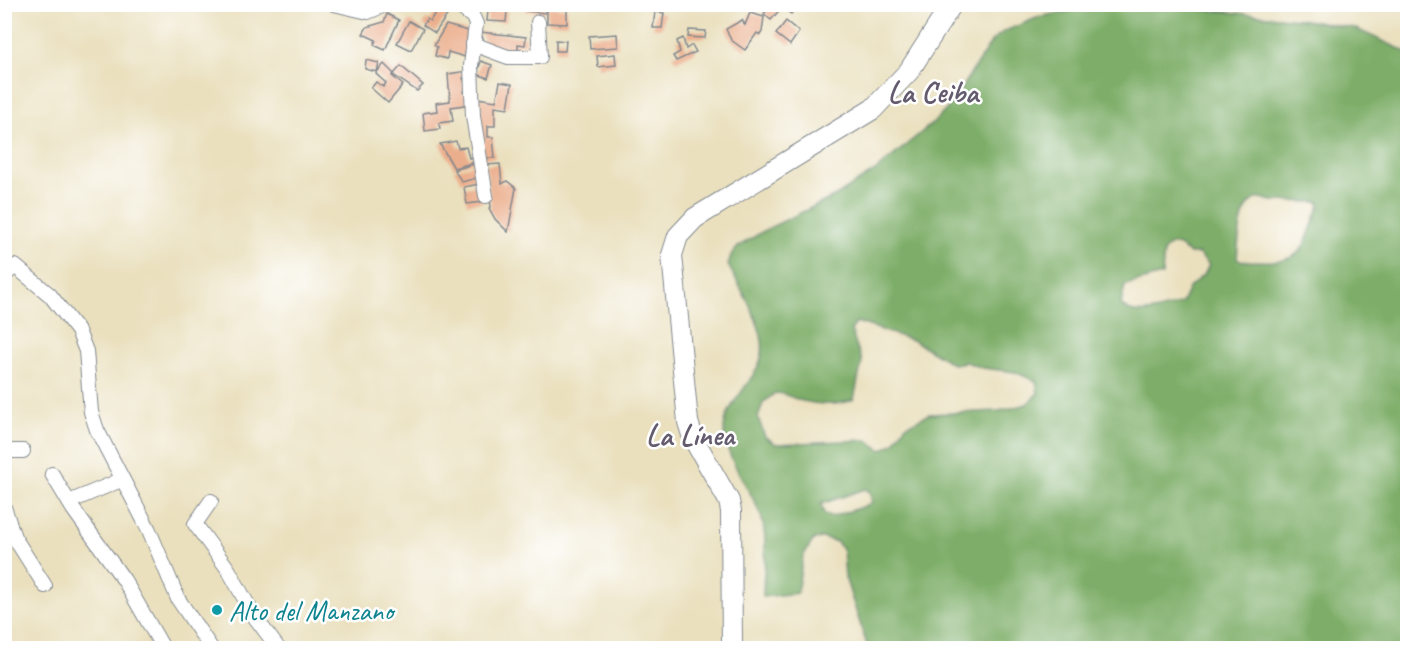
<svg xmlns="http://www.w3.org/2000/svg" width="1412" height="653" font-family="Caveat,sans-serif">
  <rect width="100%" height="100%" fill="#fff"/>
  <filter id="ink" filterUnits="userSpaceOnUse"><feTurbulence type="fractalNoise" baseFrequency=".0167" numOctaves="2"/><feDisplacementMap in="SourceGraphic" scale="12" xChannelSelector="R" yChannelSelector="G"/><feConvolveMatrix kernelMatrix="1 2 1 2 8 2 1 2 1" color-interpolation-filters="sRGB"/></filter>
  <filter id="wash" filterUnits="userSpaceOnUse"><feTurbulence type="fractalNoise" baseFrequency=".008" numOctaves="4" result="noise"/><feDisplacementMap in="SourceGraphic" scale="24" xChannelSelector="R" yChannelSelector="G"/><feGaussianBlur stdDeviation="1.35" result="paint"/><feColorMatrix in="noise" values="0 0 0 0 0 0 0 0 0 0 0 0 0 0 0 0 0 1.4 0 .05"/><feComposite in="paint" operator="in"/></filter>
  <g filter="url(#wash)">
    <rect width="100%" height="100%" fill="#eae0be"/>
    <path fill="#7dad67" stroke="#4c6e62" stroke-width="1.5" fill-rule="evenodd" d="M1095 5H1158L1299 19 1354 28 1407 52V648H868L845 577 843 550 837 542 823 538 814 539 803 556 797 593 763 597C763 570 770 536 759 511 749 488 731 465 725 440 716 401 768 380 762 341 759 318 739 286 728 265L731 255 739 246 767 229 836 196 875 171 935 121 948 108 992 41 1003 32 1039 17ZM1260 198 1272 201 1319 202 1320 206C1303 242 1309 264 1260 261 1252 261 1243 263 1237 258 1239 241 1239 201 1260 198ZM1171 244 1179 246 1190 254H1199L1209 265 1205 273 1189 288 1182 303C1165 308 1133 321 1121 304L1125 285 1162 275 1164 250ZM857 322 915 341 953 364 966 362 983 368 1015 372 1036 381 1038 393 1027 404 999 411 929 414 905 426 894 443 882 450 867 440 776 444 765 437 758 418 763 403 775 393C787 393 793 399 803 401 819 405 840 406 854 399L862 361 851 330ZM865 489 869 491 872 502 868 505 831 517 824 514 821 504Z"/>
    <g id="blocks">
      <g fill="#ebae8c">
        <path d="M526 4H545V13L526 11Z"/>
        <path d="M771 4 783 6 771 20 764 14Z"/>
        <path d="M784 4H798L791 14 782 7Z"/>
        <path d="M440 5 450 11 435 33 423 25 427 19 430 21Z"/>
        <path d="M547 7 567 8V24L547 23Z"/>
        <path d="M488 10 507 11 506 22 487 21Z"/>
        <path d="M655 12 664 13 662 28H653Z"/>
        <path d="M750 13 764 17 762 32 760 35 757 33 745 50 731 40 726 29 742 20 745 25Z"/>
        <path d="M387 14 399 20 385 50 374 45 376 40 363 34 367 27 384 22Z"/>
        <path d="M409 21 423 29 411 50 397 43Z"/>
        <path d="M786 21 799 32 790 45 776 34Z"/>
        <path d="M446 25 468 31 465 57 448 52 447 59 435 56 437 47 434 45Z"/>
        <path d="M689 30 706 31 705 38 688 37Z"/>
        <path d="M480 32 526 37 525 45 518 44V53L485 43Z"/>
        <path d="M617 34 618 47 590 49 589 36Z"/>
        <path d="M683 38 686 49 692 45 696 52 676 61 673 56 680 52 677 41Z"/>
        <path d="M556 40 566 41 565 51H556Z"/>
        <path d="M615 54 616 65 598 67 597 56Z"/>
        <path d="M366 60 379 63 377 72 384 64 394 74 401 66 423 85 417 91 393 75 392 76 403 85 388 103 371 88 376 82 383 87 386 83 376 74 377 72 365 69Z"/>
        <path d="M481 61 492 65 488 78 477 74Z"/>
        <path d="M467 71 468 77 463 78 468 90 464 91 465 95 470 94 471 104 451 107 453 121 439 123 440 129 425 131 423 113 437 111 436 103 450 101 448 74Z"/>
        <path d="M500 82 512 84 508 108 495 106V126H488V137H493L495 158H484L477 98 496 101Z"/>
        <path d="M456 141 458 148 466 147 469 158 477 156 478 161 454 168 440 144Z"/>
        <path d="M477 163 480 177 462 182 454 170Z"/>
        <path d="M500 164 502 184 507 181 516 188 508 232 495 219 489 208 491 207 486 165Z"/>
        <path d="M480 184 482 202 467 204 464 187Z"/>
      </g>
    </g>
  </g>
  <g filter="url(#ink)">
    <use href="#blocks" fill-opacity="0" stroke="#82888e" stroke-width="1.5"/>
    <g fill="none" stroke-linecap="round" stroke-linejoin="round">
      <defs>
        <g id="street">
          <path d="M334 4 368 12 387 4"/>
          <path d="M456 4 473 17 476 24 471 66 473 116 486 196"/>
          <path d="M473 44 508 57H540L538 22"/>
          <path d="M4 276 15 266 50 295 78 331 86 351 91 412 97 430 149 530 178 599 211 648"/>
          <path d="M4 451H23"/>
          <path d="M52 474 73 509 124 580 163 648"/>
          <path d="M211 501 195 524 228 569 254 616 278 648"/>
          <path d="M69 502 121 480"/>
          <path d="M4 507 14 537 45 586"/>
        </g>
        <path id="secondary" d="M732 648 731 511 729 501 693 438 688 422 672 255 678 236 695 218 873 109 909 71 952 4"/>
      </defs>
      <use href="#street" stroke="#82888e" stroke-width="16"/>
      <use href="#secondary" stroke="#82888e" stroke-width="22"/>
      <use href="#street" stroke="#fff" stroke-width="14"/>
      <use href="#secondary" stroke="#fff" stroke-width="20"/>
    </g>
  </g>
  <circle fill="#0f9aa8" stroke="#fff" stroke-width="2" cx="217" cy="610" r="6"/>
  <g text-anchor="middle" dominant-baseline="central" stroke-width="5" stroke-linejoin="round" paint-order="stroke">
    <g font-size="28" fill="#0d838f" stroke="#fff" text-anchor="start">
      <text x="229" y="610">Alto del Manzano</text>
    </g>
    <g font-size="30" font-weight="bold" fill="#645b6e" stroke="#fff">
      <text x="933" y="92">La Ceiba</text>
      <text x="690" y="435">La Línea</text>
    </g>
  </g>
  <rect width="1412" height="653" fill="none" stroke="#fff" stroke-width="24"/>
</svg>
